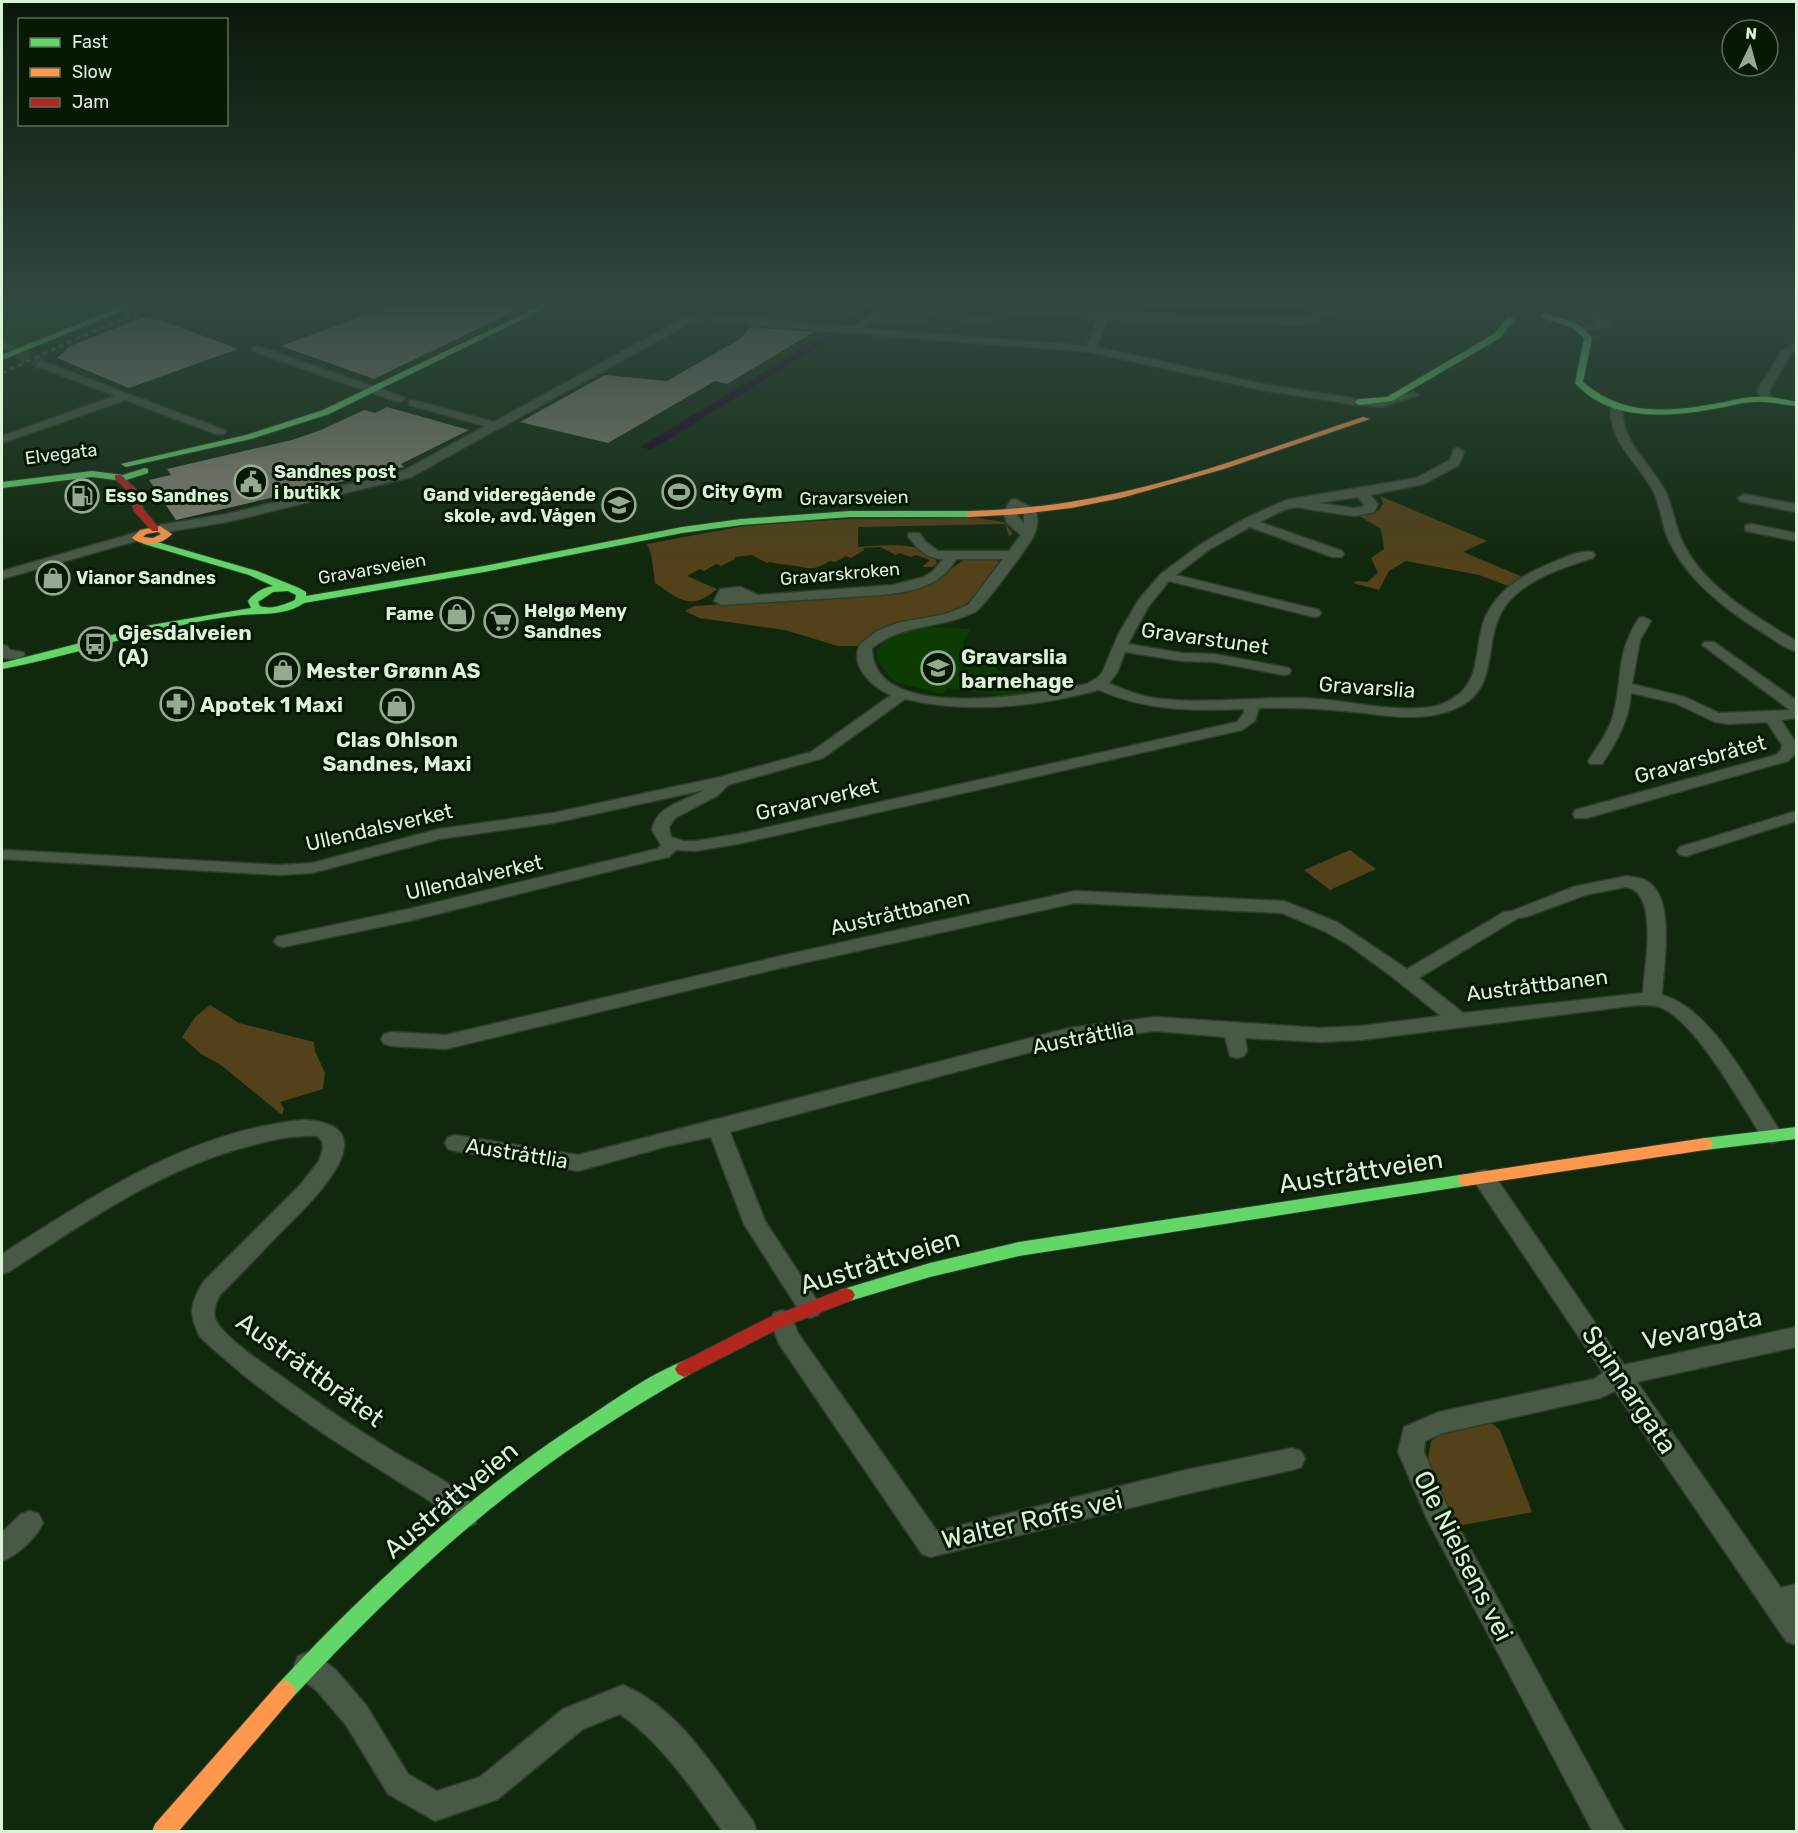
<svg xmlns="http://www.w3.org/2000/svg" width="1798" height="1833" font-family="Rubik,sans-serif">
  <rect width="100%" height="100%" fill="#10290d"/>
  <g fill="#0d3c03">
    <path d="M2 306H113L2 357Z"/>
    <path d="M932 627 970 629 962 645 1031 692 1005 696 948 688 942 694 895 682 877 661V649L887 640 905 631Z"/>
  </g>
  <g fill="#524119">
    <path d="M1563 306H1579L1598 324 1588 326 1560 315 1558 313Z"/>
    <path d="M903 307 941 310 916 326 877 323Z"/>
    <path d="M1380 496 1487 541 1463 552 1523 577 1511 587 1479 575 1406 561 1389 571 1379 590 1353 583 1356 581 1367 582 1378 573 1371 558 1384 549 1381 529 1356 514 1378 511 1383 504Z"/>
    <path d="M977 518 1004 522 1013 534 1009 536 1005 524 858 527V547C876 546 932 539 937 563L933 567H922L930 560 916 555 911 557 899 553 896 555 880 547 863 548 864 550 851 558 846 556 835 562 830 561C809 573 809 567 789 565 782 564 777 564 770 562L767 563 752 555 735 557V559L721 566 716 564 704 571 700 569 687 576 717 589C691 612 679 599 655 583L651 553 647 544 744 526 849 519Z"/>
    <path d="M965 559H997L999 563C986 579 974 602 955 612 922 628 890 616 859 646H838L785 630 699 618 685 611 694 606 891 593 935 580Z"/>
    <path d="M1350 850 1376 869 1330 890 1304 870Z"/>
    <path d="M210 1005 239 1023 314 1042 315 1051 325 1073 323 1089 280 1102 284 1109 282 1115 221 1065 201 1054 182 1037 196 1016Z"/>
    <path d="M1490 1422 1500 1430 1532 1512 1458 1526 1430 1467 1428 1458 1431 1441 1440 1435Z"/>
  </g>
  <g fill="#1e0424">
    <path d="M868 306H885L651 450 640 447 824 336 820 334Z"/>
    <path d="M1112 306H1312L1293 314 1138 311 1111 309Z"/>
  </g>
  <g fill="#848073">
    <path d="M390 306H525L374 379 281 346Z"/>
    <path d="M144 317 163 321 238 349 129 388 57 358 70 346Z"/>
    <path d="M750 327 814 332 727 384 715 381 608 443 520 422 605 375 667 381 740 339Z"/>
    <path d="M387 407 469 430 401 464 404 467 176 520 149 480 171 475 167 469 292 440 321 430 364 410 375 413Z"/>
  </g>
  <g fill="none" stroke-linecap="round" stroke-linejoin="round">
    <path stroke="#2e472b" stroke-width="11" stroke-dasharray="11 6" stroke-linecap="butt" d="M18 353 41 364"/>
    <defs>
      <g id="street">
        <path d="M883 306H895L864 328 1087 346 1097 319 971 309 966 306 1298 319 1335 307 1339 308V312L1299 325 1107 319 1097 347 1262 384 1357 399 1381 401 1413 392 1419 395 1381 407 1357 405 1262 390 1091 352 741 324 703 318 690 323 411 477 227 522 160 533 154 529 160 525 227 514 403 471 485 426 409 405V401L413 400 494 422 682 319 698 313 856 327V324Z"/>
        <path d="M1578 306H1589L1610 325 1605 328 1578 332V328L1597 324Z"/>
        <path d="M948 313 989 316 994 319 989 322 944 318 943 316Z"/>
        <path d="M2 341 22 351 23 353 18 356 2 348Z"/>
        <path d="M1796 342V350L1789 356 1769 391 1773 399 1767 402 1763 401 1757 391 1781 352Z"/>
        <path d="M257 346 403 397 405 399 399 402 395 401 253 351 252 349Z"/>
        <path d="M41 361 224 430 226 432 224 434H216L125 400 2 443V436L115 396 37 366V362Z"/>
        <path d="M1617 404 1623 407C1620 440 1648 461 1663 487 1673 504 1674 525 1683 543 1705 588 1755 616 1796 641V651C1786 649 1777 642 1768 636 1731 613 1690 584 1670 543 1661 525 1661 504 1651 487 1636 461 1608 440 1611 407Z"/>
        <path d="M1458 448 1464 452 1459 465 1424 484 1370 495 1378 504 1374 512 1354 516 1307 509C1290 503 1277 514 1260 522L1342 551 1344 554 1342 557H1332L1250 527 1210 549 1176 575 1319 610 1321 613 1319 616 1314 617 1169 581 1148 607 1128 644 1182 653 1214 654 1284 667 1289 668 1291 671 1289 674 1284 675 1214 662 1182 661 1125 652 1117 673 1109 683C1126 691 1143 697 1161 699 1209 704 1255 697 1302 698 1341 699 1383 711 1421 708 1432 708 1445 704 1455 697 1482 680 1474 644 1485 618 1497 589 1526 573 1554 562 1564 558 1581 549 1593 552L1595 555 1593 558C1562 568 1526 579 1506 605 1479 641 1505 693 1449 711 1415 723 1380 714 1345 711 1316 708 1288 707 1259 708L1255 721 1242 730 738 844 695 851 676 850 669 857 655 860 409 921 283 947 277 945 274 941 277 937 409 909 657 849 661 845 652 830C656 805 686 801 704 790L553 823 440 839 312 873 279 875 2 859V851L6 850 279 865 312 863 439 829 553 813 720 777 811 752 891 695C872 687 849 666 860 644L877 631 897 623 946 614 968 605 1003 559H956C941 587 910 592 881 595L721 605 714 601 720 589 741 587 758 595 893 585 924 577 933 571 943 559C927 559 917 549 908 536L909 533H919L926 542 938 551H1009L1021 535 1007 523 1003 512 1011 500 1015 499 1036 510C1038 519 1038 528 1033 537 1027 548 983 608 975 612 938 630 906 622 872 648 872 726 1041 693 1087 684L1097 678 1102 673 1118 635 1139 599 1161 574 1201 544 1244 519 1286 500 1416 478 1450 460 1454 449ZM1358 497 1365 506 1354 508 1318 503ZM1017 509 1024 512V524L1015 512ZM1099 690C1146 711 1193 711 1244 709V713L1237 722 738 834 695 841H683L671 837 669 827 675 818 717 796 728 785 823 758 905 699C970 714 1035 707 1099 690Z"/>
        <path d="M1744 494 1796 504V512L1740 501 1738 498Z"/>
        <path d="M1751 524 1796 533V541L1746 531 1745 528 1746 525Z"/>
        <path d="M138 532 144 536 143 539 2 579V571Z"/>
        <path d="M1644 617 1651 621 1640 640 1632 684 1685 697 1719 713 1790 710 1702 645 1704 642H1714L1796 700V718L1781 720 1796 743V753L1788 761 1587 818H1575L1573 814 1575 810 1776 755 1781 750 1782 745 1767 722 1728 724 1715 722 1675 703 1631 693C1629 721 1617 741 1602 764H1590L1588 761C1598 746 1610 730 1614 712 1623 675 1616 653 1639 618Z"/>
        <path d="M2 645 7 646 10 650 23 652 25 655 18 659 2 658Z"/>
        <path d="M1796 811V821L1686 856 1680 855 1677 851 1680 847Z"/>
        <path d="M1626 876C1632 877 1639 877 1645 880 1677 896 1663 965 1662 995 1712 1008 1751 1089 1779 1129L1782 1135 1779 1141 1772 1143 1765 1141C1742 1107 1698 1024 1662 1008 1653 1004 1640 1005 1630 1006L1361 1040 1320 1042 1245 1038 1247 1051 1244 1056 1237 1058 1230 1056 1225 1037 1155 1031 1069 1042 730 1132 765 1221 822 1308 818 1315 810 1318 802 1315 744 1224 711 1137 668 1146 578 1171 455 1151 448 1149 445 1143 448 1137 455 1135 578 1155 1069 1028 1155 1017 1320 1028 1361 1026 1441 1016 1390 975 1347 944 1324 931 1282 913 1075 903 785 967 446 1049 391 1046 384 1044 381 1039 384 1034 391 1032 446 1035 785 955 1075 891 1284 901 1337 922 1407 969 1504 912 1512 911 1573 887ZM1626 887C1660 892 1644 968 1643 993L1463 1013 1419 978 1518 918 1526 917 1585 895Z"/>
        <path d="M304 1120C396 1125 305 1208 278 1235 259 1255 240 1275 220 1295 215 1304 211 1315 218 1324 230 1341 261 1362 278 1374 317 1402 355 1429 396 1453 423 1470 465 1486 479 1516L475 1524 466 1528C450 1522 438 1505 422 1496 344 1448 267 1400 200 1337 188 1312 190 1304 204 1281L300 1185 319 1161 323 1148 322 1141 317 1136C293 1135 272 1140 249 1146 160 1169 86 1222 10 1271L2 1274V1254C95 1195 191 1130 304 1120Z"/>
        <path d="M1484 1170 1492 1172 1624 1365 1796 1327V1347L1637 1382 1781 1588 1796 1584V1645L1786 1641 1615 1391 1600 1398 1443 1433 1425 1441 1424 1452 1446 1504 1625 1832H1593L1427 1519 1398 1452 1404 1427 1439 1412 1594 1379 1603 1373 1476 1184 1473 1178 1476 1172Z"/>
        <path d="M782 1310 790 1313 798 1333 937 1531 1186 1470 1292 1448 1301 1451 1305 1459 1301 1467 1292 1470 1186 1494 931 1557 922 1554 779 1344 770 1320 774 1313Z"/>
        <path d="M30 1511 39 1514 43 1523C36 1538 17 1556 2 1561V1532L21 1514Z"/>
        <path d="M308 1652 318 1656 336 1670 366 1705 408 1774 437 1791 480 1777 563 1709 623 1685C681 1709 717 1773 753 1821L757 1832H723C692 1789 664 1745 620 1714L583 1729 498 1799 435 1821 388 1794 346 1725 316 1690 298 1676 294 1666 298 1656Z"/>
      </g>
      <g id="fast">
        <path d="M123 306H134L2 360V355Z"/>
        <path d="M540 306H550L329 414 251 439 126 467 121 464 246 435 323 410Z"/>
        <path d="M1544 314C1563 318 1580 321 1592 338L1583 382C1624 417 1670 412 1719 403 1731 401 1743 397 1755 397 1769 396 1783 399 1796 402V406C1783 405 1769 401 1755 402 1743 402 1731 406 1719 408 1670 417 1611 423 1575 383L1584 338 1572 327 1541 318V314Z"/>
        <path d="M1508 317 1515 319 1500 338 1392 401 1359 405 1355 402 1359 399 1387 397 1494 334Z"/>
        <path d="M145 468 148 469V473L123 481 92 477 2 488V482L92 471 123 475Z"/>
        <path d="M850 511H970L975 514 970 517H850L741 525 682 533 484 572 304 603C285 616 264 613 242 615 160 624 82 654 2 669V663L151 625 251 608 248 601C255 592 263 588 273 586L249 575 144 544 142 542 147 539 257 571 299 588 306 592V596L484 566 682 527 741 519ZM288 591 296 595 295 600C283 605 272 610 260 606L258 602 273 592Z"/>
        <path d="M1796 1127V1139L1705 1150 1699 1148 1697 1144 1699 1140 1705 1138Z"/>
        <path d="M1466 1174 1472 1176 1474 1180 1472 1184 1466 1186 1019 1256 930 1277 846 1302 840 1300 837 1295 840 1290 930 1263 1019 1242Z"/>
        <path d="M684 1361 690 1364 693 1369 690 1374C634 1407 578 1441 526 1481 440 1546 365 1620 292 1698L285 1702 278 1698 274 1691 278 1684C373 1582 475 1489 593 1414 620 1396 654 1372 684 1361Z"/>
      </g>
      <g id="slow">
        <path d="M1363 417 1370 419 1224 469 1121 498 1071 508 1021 514 970 517 965 514 970 511C1004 510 1037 507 1070 502 1170 487 1267 449 1363 417Z"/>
        <path d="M160 526 172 534C161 545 145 548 132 538L140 530ZM158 532 161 534 153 538 143 537 146 534Z"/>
        <path d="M1705 1138 1711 1140 1713 1144 1711 1148 1705 1150 1466 1186 1460 1184 1458 1180 1460 1176 1466 1174Z"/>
        <path d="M285 1680 292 1684 296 1691 292 1698 178 1832H152L155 1824 278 1684Z"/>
      </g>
      <g id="jam">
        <path d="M115 475H121L136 489 144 510 158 527V531H152L134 511 129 492 115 479Z"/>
        <path d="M846 1288 852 1290 855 1295 852 1300 780 1328 690 1374 684 1377 678 1374 675 1369 678 1364 768 1318Z"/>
      </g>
    </defs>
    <use href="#street" stroke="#2d3e2b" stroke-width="3"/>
    <use href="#fast" stroke="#2d3e2b" stroke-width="2"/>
    <use href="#slow" stroke="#2d3e2b" stroke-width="2"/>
    <use href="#jam" stroke="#2d3e2b" stroke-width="2"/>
    <use href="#street" fill="#485945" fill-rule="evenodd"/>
    <use href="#fast" fill="#63d668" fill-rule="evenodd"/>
    <use href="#slow" fill="#ff974d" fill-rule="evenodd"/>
    <use href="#jam" fill="#b3261e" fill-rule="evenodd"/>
    <path stroke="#4f604d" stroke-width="3" stroke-dasharray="4.5 4.5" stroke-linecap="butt" d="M2 373 94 331 160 306"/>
  </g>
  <linearGradient id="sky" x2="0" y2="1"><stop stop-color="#091707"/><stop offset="0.54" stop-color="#314940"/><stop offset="1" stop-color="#314940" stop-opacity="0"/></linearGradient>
  <rect width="1798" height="563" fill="url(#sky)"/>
  <defs>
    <symbol id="civic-ring" viewBox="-11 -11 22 22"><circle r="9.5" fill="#071804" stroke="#93ac8f" stroke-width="1.5"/><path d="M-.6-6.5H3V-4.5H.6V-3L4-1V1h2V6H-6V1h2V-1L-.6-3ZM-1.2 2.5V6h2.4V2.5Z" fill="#93ac8f"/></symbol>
    <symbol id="stadium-ring" viewBox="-11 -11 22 22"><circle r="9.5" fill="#071804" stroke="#93ac8f" stroke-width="1.5"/><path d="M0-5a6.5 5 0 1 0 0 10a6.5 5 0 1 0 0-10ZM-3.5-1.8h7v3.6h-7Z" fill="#93ac8f"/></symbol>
    <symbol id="fuel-ring" viewBox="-11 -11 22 22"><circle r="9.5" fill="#071804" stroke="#93ac8f" stroke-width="1.5"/><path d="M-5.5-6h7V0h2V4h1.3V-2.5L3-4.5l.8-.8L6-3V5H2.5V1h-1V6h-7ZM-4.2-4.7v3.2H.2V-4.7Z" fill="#93ac8f"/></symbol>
    <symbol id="school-ring" viewBox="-11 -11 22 22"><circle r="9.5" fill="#071804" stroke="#93ac8f" stroke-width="1.5"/><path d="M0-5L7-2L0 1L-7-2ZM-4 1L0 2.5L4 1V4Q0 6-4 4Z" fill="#93ac8f"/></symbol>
    <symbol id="shop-ring" viewBox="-11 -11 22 22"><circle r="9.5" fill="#071804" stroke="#93ac8f" stroke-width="1.5"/><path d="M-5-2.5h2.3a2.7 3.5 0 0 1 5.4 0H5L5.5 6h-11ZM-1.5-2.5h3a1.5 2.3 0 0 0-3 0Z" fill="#93ac8f"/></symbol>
    <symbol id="supermarket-ring" viewBox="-11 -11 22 22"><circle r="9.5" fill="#071804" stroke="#93ac8f" stroke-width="1.5"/><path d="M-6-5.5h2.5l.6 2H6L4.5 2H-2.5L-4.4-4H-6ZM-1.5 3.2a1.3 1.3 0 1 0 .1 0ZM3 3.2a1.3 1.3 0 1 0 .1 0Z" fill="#93ac8f"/></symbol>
    <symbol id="bus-ring" viewBox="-11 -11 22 22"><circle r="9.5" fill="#071804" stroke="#93ac8f" stroke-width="1.5"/><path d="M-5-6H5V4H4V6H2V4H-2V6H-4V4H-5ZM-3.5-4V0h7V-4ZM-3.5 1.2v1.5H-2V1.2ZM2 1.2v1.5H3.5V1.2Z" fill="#93ac8f"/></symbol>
    <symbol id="pharmacy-ring" viewBox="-11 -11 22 22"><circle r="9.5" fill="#071804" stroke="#93ac8f" stroke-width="1.5"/><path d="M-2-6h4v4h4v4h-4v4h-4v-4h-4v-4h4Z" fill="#93ac8f"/></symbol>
  </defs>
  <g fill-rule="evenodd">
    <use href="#civic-ring" x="232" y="463" width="38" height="38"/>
    <use href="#stadium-ring" x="660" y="473" width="38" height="38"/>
    <use href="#fuel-ring" x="63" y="477" width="38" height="38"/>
    <use href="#school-ring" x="600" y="486" width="38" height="38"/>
    <use href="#shop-ring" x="34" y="559" width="38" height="38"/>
    <use href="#shop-ring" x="438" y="595" width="38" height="38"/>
    <use href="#supermarket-ring" x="482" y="602" width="38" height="38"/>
    <use href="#bus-ring" x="76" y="625" width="38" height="38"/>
    <use href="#school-ring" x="919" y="649" width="38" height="38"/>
    <use href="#shop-ring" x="264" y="651" width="38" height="38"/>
    <use href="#pharmacy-ring" x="158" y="685" width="38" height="38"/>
    <use href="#shop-ring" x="378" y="687" width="38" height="38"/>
  </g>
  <g text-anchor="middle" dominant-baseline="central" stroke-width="6" stroke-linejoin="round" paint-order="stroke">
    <g font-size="18" fill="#daf2d5" stroke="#071804">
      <text transform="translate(61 454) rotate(-7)">Elvegata</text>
      <text transform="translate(854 498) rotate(-1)">Gravarsveien</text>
      <text transform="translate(372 569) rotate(-10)">Gravarsveien</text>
      <text transform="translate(840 574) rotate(-5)">Gravarskroken</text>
    </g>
    <g font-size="18" font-weight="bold" fill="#daf2d5" stroke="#071804" text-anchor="start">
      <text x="274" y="472">Sandnes post<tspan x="274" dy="21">i butikk</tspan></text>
      <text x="702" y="492">City Gym</text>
      <text x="596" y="495" text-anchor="end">Gand videregående<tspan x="596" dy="21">skole, avd. Vågen</tspan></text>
      <text x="105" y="496">Esso Sandnes</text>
      <text x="76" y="578">Vianor Sandnes</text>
      <text x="524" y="611">Helgø Meny<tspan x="524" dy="21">Sandnes</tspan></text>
      <text x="434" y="614" text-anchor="end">Fame</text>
    </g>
    <g font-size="21" font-weight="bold" fill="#daf2d5" stroke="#071804" text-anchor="start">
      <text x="118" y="632">Gjesdalveien<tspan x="118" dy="24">(A)</tspan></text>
      <text x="961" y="656">Gravarslia<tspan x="961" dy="24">barnehage</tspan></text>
      <text x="306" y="670">Mester Grønn AS</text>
      <text x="200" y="704">Apotek 1 Maxi</text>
      <text x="397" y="739" text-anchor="middle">Clas Ohlson<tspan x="397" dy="24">Sandnes, Maxi</tspan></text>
    </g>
    <g font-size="21" fill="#daf2d5" stroke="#071804">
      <text transform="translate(1205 638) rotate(8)">Gravarstunet</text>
      <text transform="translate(1367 687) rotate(4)">Gravarslia</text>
      <text transform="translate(1700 759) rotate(-15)">Gravarsbråtet</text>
      <text transform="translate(817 799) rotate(-13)">Gravarverket</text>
      <text transform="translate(379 827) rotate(-13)">Ullendalsverket</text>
      <text transform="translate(474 877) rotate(-13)">Ullendalverket</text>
      <text transform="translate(900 912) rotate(-13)">Austråttbanen</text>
      <text transform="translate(1537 985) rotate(-7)">Austråttbanen</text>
      <text transform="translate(1083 1037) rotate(-11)">Austråttlia</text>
      <text transform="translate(517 1153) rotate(9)">Austråttlia</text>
    </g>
    <g font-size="26" fill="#daf2d5" stroke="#071804">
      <text transform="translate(1361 1172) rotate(-9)">Austråttveien</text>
      <text transform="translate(880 1262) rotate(-17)">Austråttveien</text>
      <text transform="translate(1702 1329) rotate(-12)">Vevargata</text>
      <text transform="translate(310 1370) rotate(36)">Austråttbråtet</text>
      <text transform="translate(1629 1390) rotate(56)">Spinnargata</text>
      <text transform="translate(451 1500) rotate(-40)">Austråttveien</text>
      <text transform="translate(1032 1520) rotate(-13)">Walter Roffs vei</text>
      <text transform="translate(1463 1556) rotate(63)">Ole Nielsens vei</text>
    </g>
  </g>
  <rect width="1798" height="1833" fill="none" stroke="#daf2d5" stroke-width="6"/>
  <rect x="18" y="18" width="210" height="108" fill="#071804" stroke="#5b6f58" stroke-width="1.5"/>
  <rect x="30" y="38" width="30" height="9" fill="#63d668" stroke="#5b6f58" stroke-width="1.5"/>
  <text x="72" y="48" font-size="18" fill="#daf2d5">Fast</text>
  <rect x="30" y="68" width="30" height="9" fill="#ff974d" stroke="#5b6f58" stroke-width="1.5"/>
  <text x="72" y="78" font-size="18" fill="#daf2d5">Slow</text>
  <rect x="30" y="98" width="30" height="9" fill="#b3261e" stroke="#5b6f58" stroke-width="1.5"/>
  <text x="72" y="108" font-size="18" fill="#daf2d5">Jam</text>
  <g transform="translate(1750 48) rotate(5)"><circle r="28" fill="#071804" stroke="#5b6f58" stroke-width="1.5"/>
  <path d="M0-4.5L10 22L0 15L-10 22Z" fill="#93ac8f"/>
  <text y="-9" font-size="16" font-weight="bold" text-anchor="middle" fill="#daf2d5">N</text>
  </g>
</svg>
